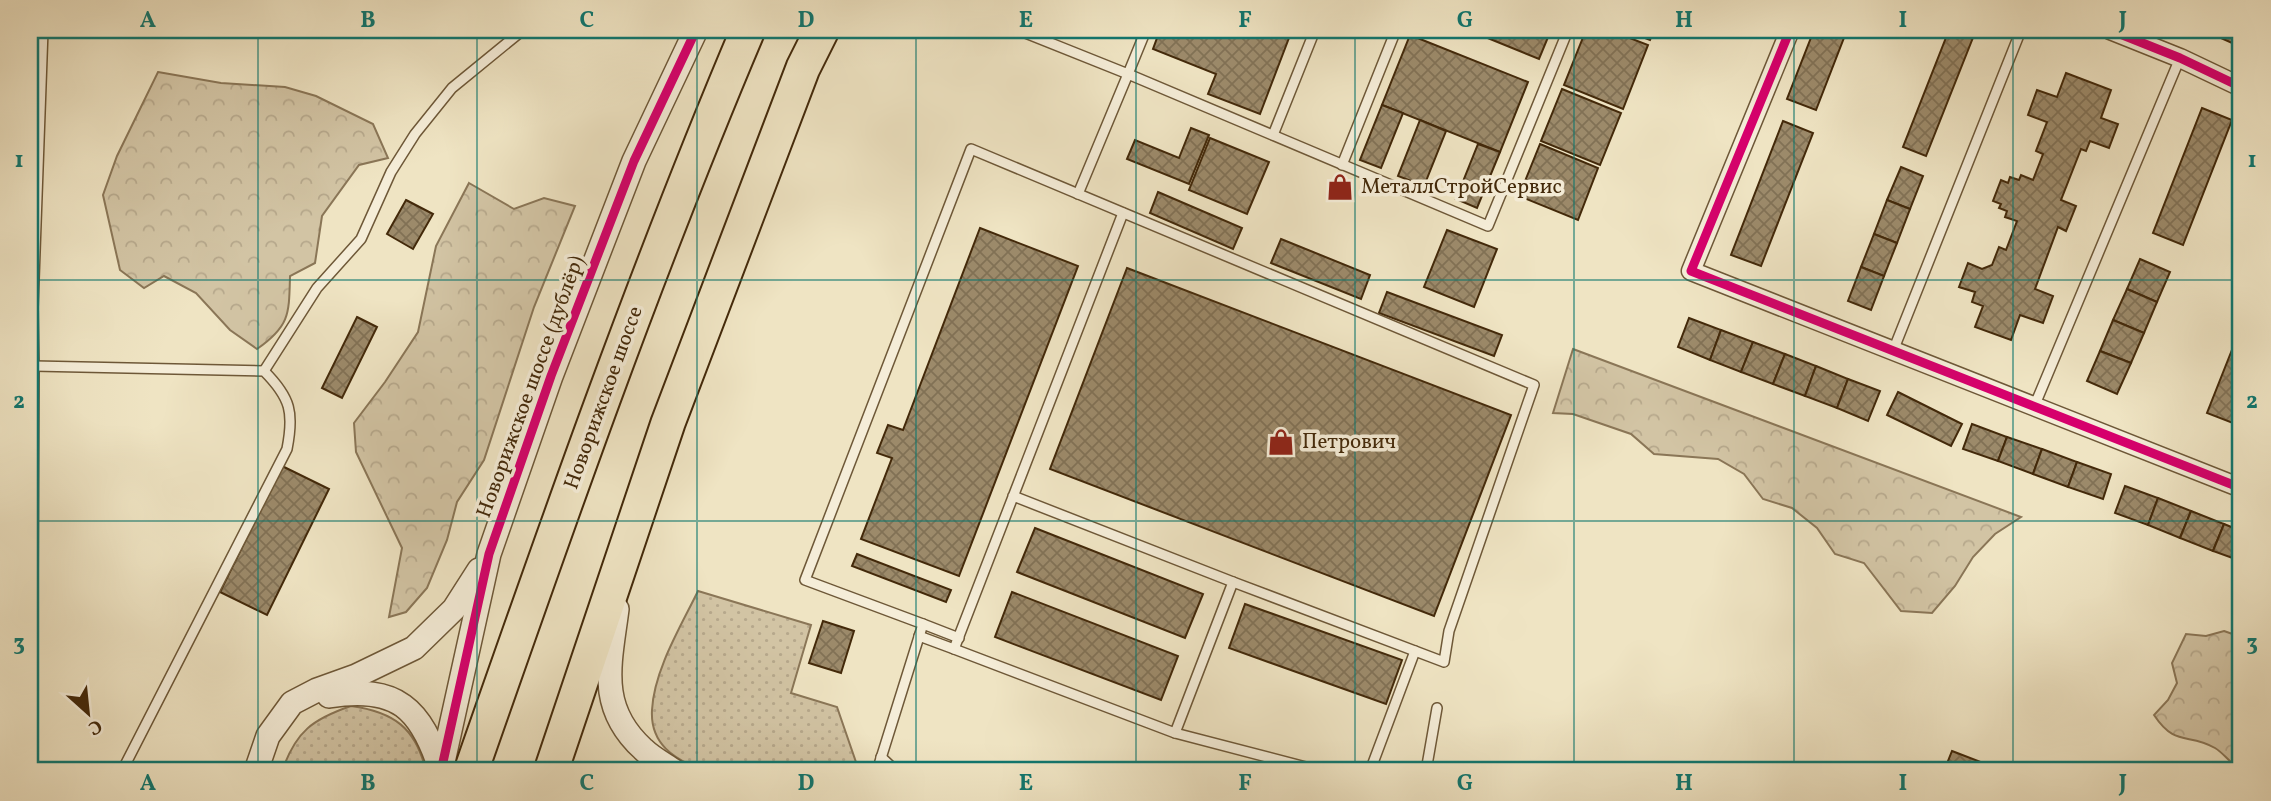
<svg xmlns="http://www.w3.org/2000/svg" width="2271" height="801" font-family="Vollkorn,serif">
  <defs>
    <pattern id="grass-dots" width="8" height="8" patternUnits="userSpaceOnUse" patternTransform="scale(1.75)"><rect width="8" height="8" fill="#d2c4a4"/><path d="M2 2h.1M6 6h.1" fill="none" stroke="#b6a88c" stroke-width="1.8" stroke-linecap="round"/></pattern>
    <pattern id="forest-crowns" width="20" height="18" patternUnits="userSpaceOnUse" patternTransform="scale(1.75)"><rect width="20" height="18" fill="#d2c4a4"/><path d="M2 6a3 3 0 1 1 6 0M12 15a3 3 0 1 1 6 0" fill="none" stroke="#b6a88c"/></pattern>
    <pattern id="building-cross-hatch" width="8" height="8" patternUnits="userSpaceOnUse" patternTransform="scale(1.75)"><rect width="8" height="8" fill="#9c8a6a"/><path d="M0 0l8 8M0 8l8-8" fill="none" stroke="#817155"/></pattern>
  </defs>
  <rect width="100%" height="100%" fill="#efe4c3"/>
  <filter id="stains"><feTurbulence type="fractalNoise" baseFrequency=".00286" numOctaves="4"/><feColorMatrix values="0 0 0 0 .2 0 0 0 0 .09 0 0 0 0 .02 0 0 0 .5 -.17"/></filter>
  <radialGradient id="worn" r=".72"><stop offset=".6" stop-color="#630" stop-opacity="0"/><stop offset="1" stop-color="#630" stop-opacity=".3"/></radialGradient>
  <g fill="url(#grass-dots)" stroke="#8a7657" stroke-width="2">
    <path d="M698 591 811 625 791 693 837 707 857 765 856 771C817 771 778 771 739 771 728 771 711 774 702 770 674 759 650 744 652 710 654 670 681 626 698 591Z"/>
    <path d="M351 706C394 712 416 728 426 771H282C296 731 313 719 351 706Z"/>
  </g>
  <g fill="url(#forest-crowns)" stroke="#8a7657" stroke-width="2">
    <path d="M158 72 221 83 285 87 316 96 373 124 388 158 359 165 322 216 315 263 290 276C289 314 290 326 257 349L230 330 196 293 164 276 144 288 120 270 103 195 117 156Z"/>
    <path d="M469 183 514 209 544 198 575 206 534 307 484 460 457 502 447 540 427 588 406 612 389 617 402 548 356 452 354 423 385 382 418 332 436 246Z"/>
    <path d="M1573 349 2021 517 1995 534 1973 557 1955 586 1932 613 1901 611 1864 563 1835 554 1817 528 1792 508 1763 499 1744 474 1718 459 1654 454 1631 434 1573 414 1553 413Z"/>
    <path d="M2224 631 2241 637V769C2231 765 2225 754 2215 748 2188 732 2176 748 2154 715L2168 700 2177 683 2172 663 2186 634 2206 636Z"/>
  </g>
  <g fill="url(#building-cross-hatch)" stroke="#43290a" stroke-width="2">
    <path d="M1160 30H1292L1260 114 1208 94 1216 74 1153 49Z"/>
    <path d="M1468 30H1551L1539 59Z"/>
    <path d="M1586 30H1609L1648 45 1623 109 1564 85Z"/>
    <path d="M1624 30H1654L1650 40Z"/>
    <path d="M1814 30H1847L1816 110 1787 99Z"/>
    <path d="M1949 30H1976L1926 156 1903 147Z"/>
    <path d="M2203 30H2241V47Z"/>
    <path d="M1410 35 1528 82 1500 152 1382 105Z"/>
    <path d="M2066 73 2111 90 2101 118 2118 124 2109 148 2090 141 2086 151 2081 149 2061 200 2076 206 2066 231 2058 227 2035 289 2053 296 2043 323 2020 315 2011 340 1975 327 1983 306 1972 302 1975 292 1959 287 1968 263 1982 269 1992 265 1999 247 2006 250 2017 221 2005 217 2007 211 1999 208 2001 204 1993 201 2001 180 2008 183 2010 177 2019 180 2021 175 2033 180 2043 154 2036 151 2047 122 2028 115 2037 90 2057 97Z"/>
    <path d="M1562 89 1621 113 1600 165 1541 141Z"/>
    <path d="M1382 105 1403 113 1381 168 1360 160Z"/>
    <path d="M2202 108 2232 120 2183 245 2153 233Z"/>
    <path d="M1420 120 1446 131 1424 186 1398 176Z"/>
    <path d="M1783 121 1813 133 1761 266 1731 255Z"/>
    <path d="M1191 128 1209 135 1189 184 1127 159 1135 140 1179 158Z"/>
    <path d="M1210 138 1269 162 1247 214 1189 190Z"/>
    <path d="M1478 144 1500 152 1477 208 1456 199Z"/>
    <path d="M1540 144 1598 168 1578 220 1519 196Z"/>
    <path d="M1901 167 1923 176 1910 209 1887 200Z"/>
    <path d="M1158 192 1242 228 1233 249 1150 213Z"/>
    <path d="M406 200 433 214 413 249 387 234Z"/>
    <path d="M1887 200 1910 209 1897 243 1874 234Z"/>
    <path d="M980 228 1078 266 959 576 861 539 892 458 877 453 888 425 903 430Z"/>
    <path d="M1447 230 1497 249 1474 307 1424 287Z"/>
    <path d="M1874 234 1897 243 1884 276 1861 267Z"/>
    <path d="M1281 239 1370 275 1361 299 1271 263Z"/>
    <path d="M2140 259 2170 272 2157 302 2127 289Z"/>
    <path d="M1861 267 1884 276 1871 310 1848 301Z"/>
    <path d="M1127 268 1511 415 1434 616 1050 469Z"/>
    <path d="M2127 289 2157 302 2144 333 2113 320Z"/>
    <path d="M1387 292 1502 335 1494 356 1379 313Z"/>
    <path d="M357 317 377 327 342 398 322 388Z"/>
    <path d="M1689 318 1721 330 1710 360 1678 347Z"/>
    <path d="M2113 320 2144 333 2131 363 2100 351Z"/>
    <path d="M2241 327V417L2238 425 2207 413Z"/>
    <path d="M1721 330 1753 342 1741 372 1710 360Z"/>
    <path d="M1753 342 1785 354 1773 384 1741 372Z"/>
    <path d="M2100 351 2131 363 2117 394 2087 381Z"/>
    <path d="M1785 354 1816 366 1805 396 1773 384Z"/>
    <path d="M1816 366 1848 379 1837 408 1805 396Z"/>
    <path d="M1848 379 1880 391 1868 421 1837 408Z"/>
    <path d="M1898 392 1962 424 1951 446 1887 415Z"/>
    <path d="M1972 424 2007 437 1998 461 1963 449Z"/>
    <path d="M2007 437 2042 449 2033 474 1998 461Z"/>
    <path d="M2042 449 2077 462 2068 487 2033 474Z"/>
    <path d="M2077 462 2111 474 2103 499 2068 487Z"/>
    <path d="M282 466 329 489 267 615 220 592Z"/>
    <path d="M2125 486 2158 498 2148 525 2115 513Z"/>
    <path d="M2158 498 2191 511 2180 538 2148 525Z"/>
    <path d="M2191 511 2224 524 2213 551 2180 538Z"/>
    <path d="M2224 524 2241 531V561L2213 551Z"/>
    <path d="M1035 528 1203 594 1185 638 1017 572Z"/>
    <path d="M857 554 951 590 946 602 852 566Z"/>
    <path d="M1012 592 1178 656 1161 700 995 637Z"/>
    <path d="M1245 604 1402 660 1386 704 1229 648Z"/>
    <path d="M823 621 854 631 841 673 809 663Z"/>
    <path d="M1952 751 2004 771H1944Z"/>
  </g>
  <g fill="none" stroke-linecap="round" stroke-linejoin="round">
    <defs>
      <g id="service">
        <path d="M1018 30 1128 74 1146 30"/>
        <path d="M1273 135 1315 30"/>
        <path d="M1342 165 1396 30"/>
        <path d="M1078 194 1128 74 1488 226 1568 30"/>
        <path d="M30 300 33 309 34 366 32 771"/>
        <path d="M33 307 43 30"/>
        <path d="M1893 351 2021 30"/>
        <path d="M34 366 264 371C291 398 294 413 287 449L122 771"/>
        <path d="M264 371 317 288 361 239 391 172 415 134 452 88 523 30"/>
        <path d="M2034 407 2180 58"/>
        <path d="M1013 496 1233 582 1175 733 954 649 1123 213"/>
        <path d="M923 624 959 638"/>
        <path d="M919 636 954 649"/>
        <path d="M1175 733 1321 771"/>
        <path d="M881 757 896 771"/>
        <path d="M877 771 923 624 805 580 971 149 1534 385 1449 631 1444 662 1233 582"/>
        <path d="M1370 771 1415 651"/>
        <path d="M1426 771 1437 708"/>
      </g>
      <g id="minor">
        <path d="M1790 30 1691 271 2241 488"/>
        <path d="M2110 30 2180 58 2241 87"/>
      </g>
      <g id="tertiary">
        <path d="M617 609C610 664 597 707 643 749 652 758 664 764 674 771"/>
        <path d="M329 696C397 685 421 708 441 771"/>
        <path d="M256 771 268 736 292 703 317 690 356 676 414 648 454 609 479 570"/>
        <path d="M441 771 489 554 551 376 634 161 696 30"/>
      </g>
      <g id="motorway">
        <path d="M471 771C558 522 645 273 748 30"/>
        <path d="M551 771 668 423 803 68 822 30"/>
      </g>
    </defs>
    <use href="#service" stroke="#6e5838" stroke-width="12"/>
    <use href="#minor" stroke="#6e5838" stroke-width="21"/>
    <use href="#tertiary" stroke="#6e5838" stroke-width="26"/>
    <use href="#motorway" stroke="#43290a" stroke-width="37"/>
    <use href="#service" stroke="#f5edd8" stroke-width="9"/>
    <use href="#minor" stroke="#f5edd8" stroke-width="18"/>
    <use href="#tertiary" stroke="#f5edd8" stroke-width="23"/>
    <use href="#motorway" stroke="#efe4c3" stroke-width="33"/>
    <defs>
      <g id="cycleway">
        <path d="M1790 30 1691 271 2241 488"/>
        <path d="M2110 30 2180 58 2241 87"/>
        <path d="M441 771 489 554 551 376 634 161 696 30"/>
      </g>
    </defs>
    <use href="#cycleway" stroke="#f5edd8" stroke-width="13"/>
    <use href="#cycleway" stroke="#d6006c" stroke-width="9"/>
  </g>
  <path fill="none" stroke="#0f766e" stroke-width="2" stroke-opacity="0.55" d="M258 30V771M477 30V771M697 30V771M916 30V771M1136 30V771M1355 30V771M1574 30V771M1794 30V771M2013 30V771M30 280H2241M30 521H2241"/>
  <defs>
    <symbol id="shop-bare" viewBox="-9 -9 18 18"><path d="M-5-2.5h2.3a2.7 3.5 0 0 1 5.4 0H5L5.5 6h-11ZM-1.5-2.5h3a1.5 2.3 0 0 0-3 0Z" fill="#8f2418" stroke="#f5edd8" stroke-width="2.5" paint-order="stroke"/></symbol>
  </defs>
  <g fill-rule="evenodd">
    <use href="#shop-bare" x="1321" y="168" width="38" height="38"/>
    <use href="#shop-bare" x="1262" y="423" width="38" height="38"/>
  </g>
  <g text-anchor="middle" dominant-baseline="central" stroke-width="7" stroke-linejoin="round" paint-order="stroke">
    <g font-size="21" fill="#43290a" stroke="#f5edd8" text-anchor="start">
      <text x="1361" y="187">МеталлСтройСервис</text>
      <text x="1302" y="442">Петрович</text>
    </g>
    <g font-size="21" fill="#43290a" stroke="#f5edd8">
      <text transform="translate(531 387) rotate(-70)">Новорижское шоссе (дублёр)</text>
      <text transform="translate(604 398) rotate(-70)">Новорижское шоссе</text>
    </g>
  </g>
  <rect width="2271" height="801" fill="none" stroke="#efe4c3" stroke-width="77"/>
  <g transform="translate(88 713) rotate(153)" stroke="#f5edd8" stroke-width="5" paint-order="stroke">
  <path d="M0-5L12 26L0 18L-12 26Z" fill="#43290a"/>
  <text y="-10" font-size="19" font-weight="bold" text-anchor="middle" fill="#43290a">С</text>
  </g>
  <rect x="38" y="38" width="2194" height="724" fill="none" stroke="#0f766e" stroke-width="2.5"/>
  <g font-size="23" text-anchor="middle" font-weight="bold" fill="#0f766e">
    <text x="148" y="27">A</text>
    <text x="368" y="27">B</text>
    <text x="587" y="27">C</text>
    <text x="806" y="27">D</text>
    <text x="1026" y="27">E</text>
    <text x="1245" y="27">F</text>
    <text x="1465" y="27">G</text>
    <text x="1684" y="27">H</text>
    <text x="1903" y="27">I</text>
    <text x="2123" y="27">J</text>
    <text x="19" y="167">1</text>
    <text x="2252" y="167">1</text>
    <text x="19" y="408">2</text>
    <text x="2252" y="408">2</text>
    <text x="19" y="650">3</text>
    <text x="2252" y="650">3</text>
    <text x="148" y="790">A</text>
    <text x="368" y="790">B</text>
    <text x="587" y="790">C</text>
    <text x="806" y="790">D</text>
    <text x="1026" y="790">E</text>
    <text x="1245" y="790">F</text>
    <text x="1465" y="790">G</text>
    <text x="1684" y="790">H</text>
    <text x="1903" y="790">I</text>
    <text x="2123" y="790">J</text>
  </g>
  <rect width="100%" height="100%" filter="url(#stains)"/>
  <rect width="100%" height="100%" fill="url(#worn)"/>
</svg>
